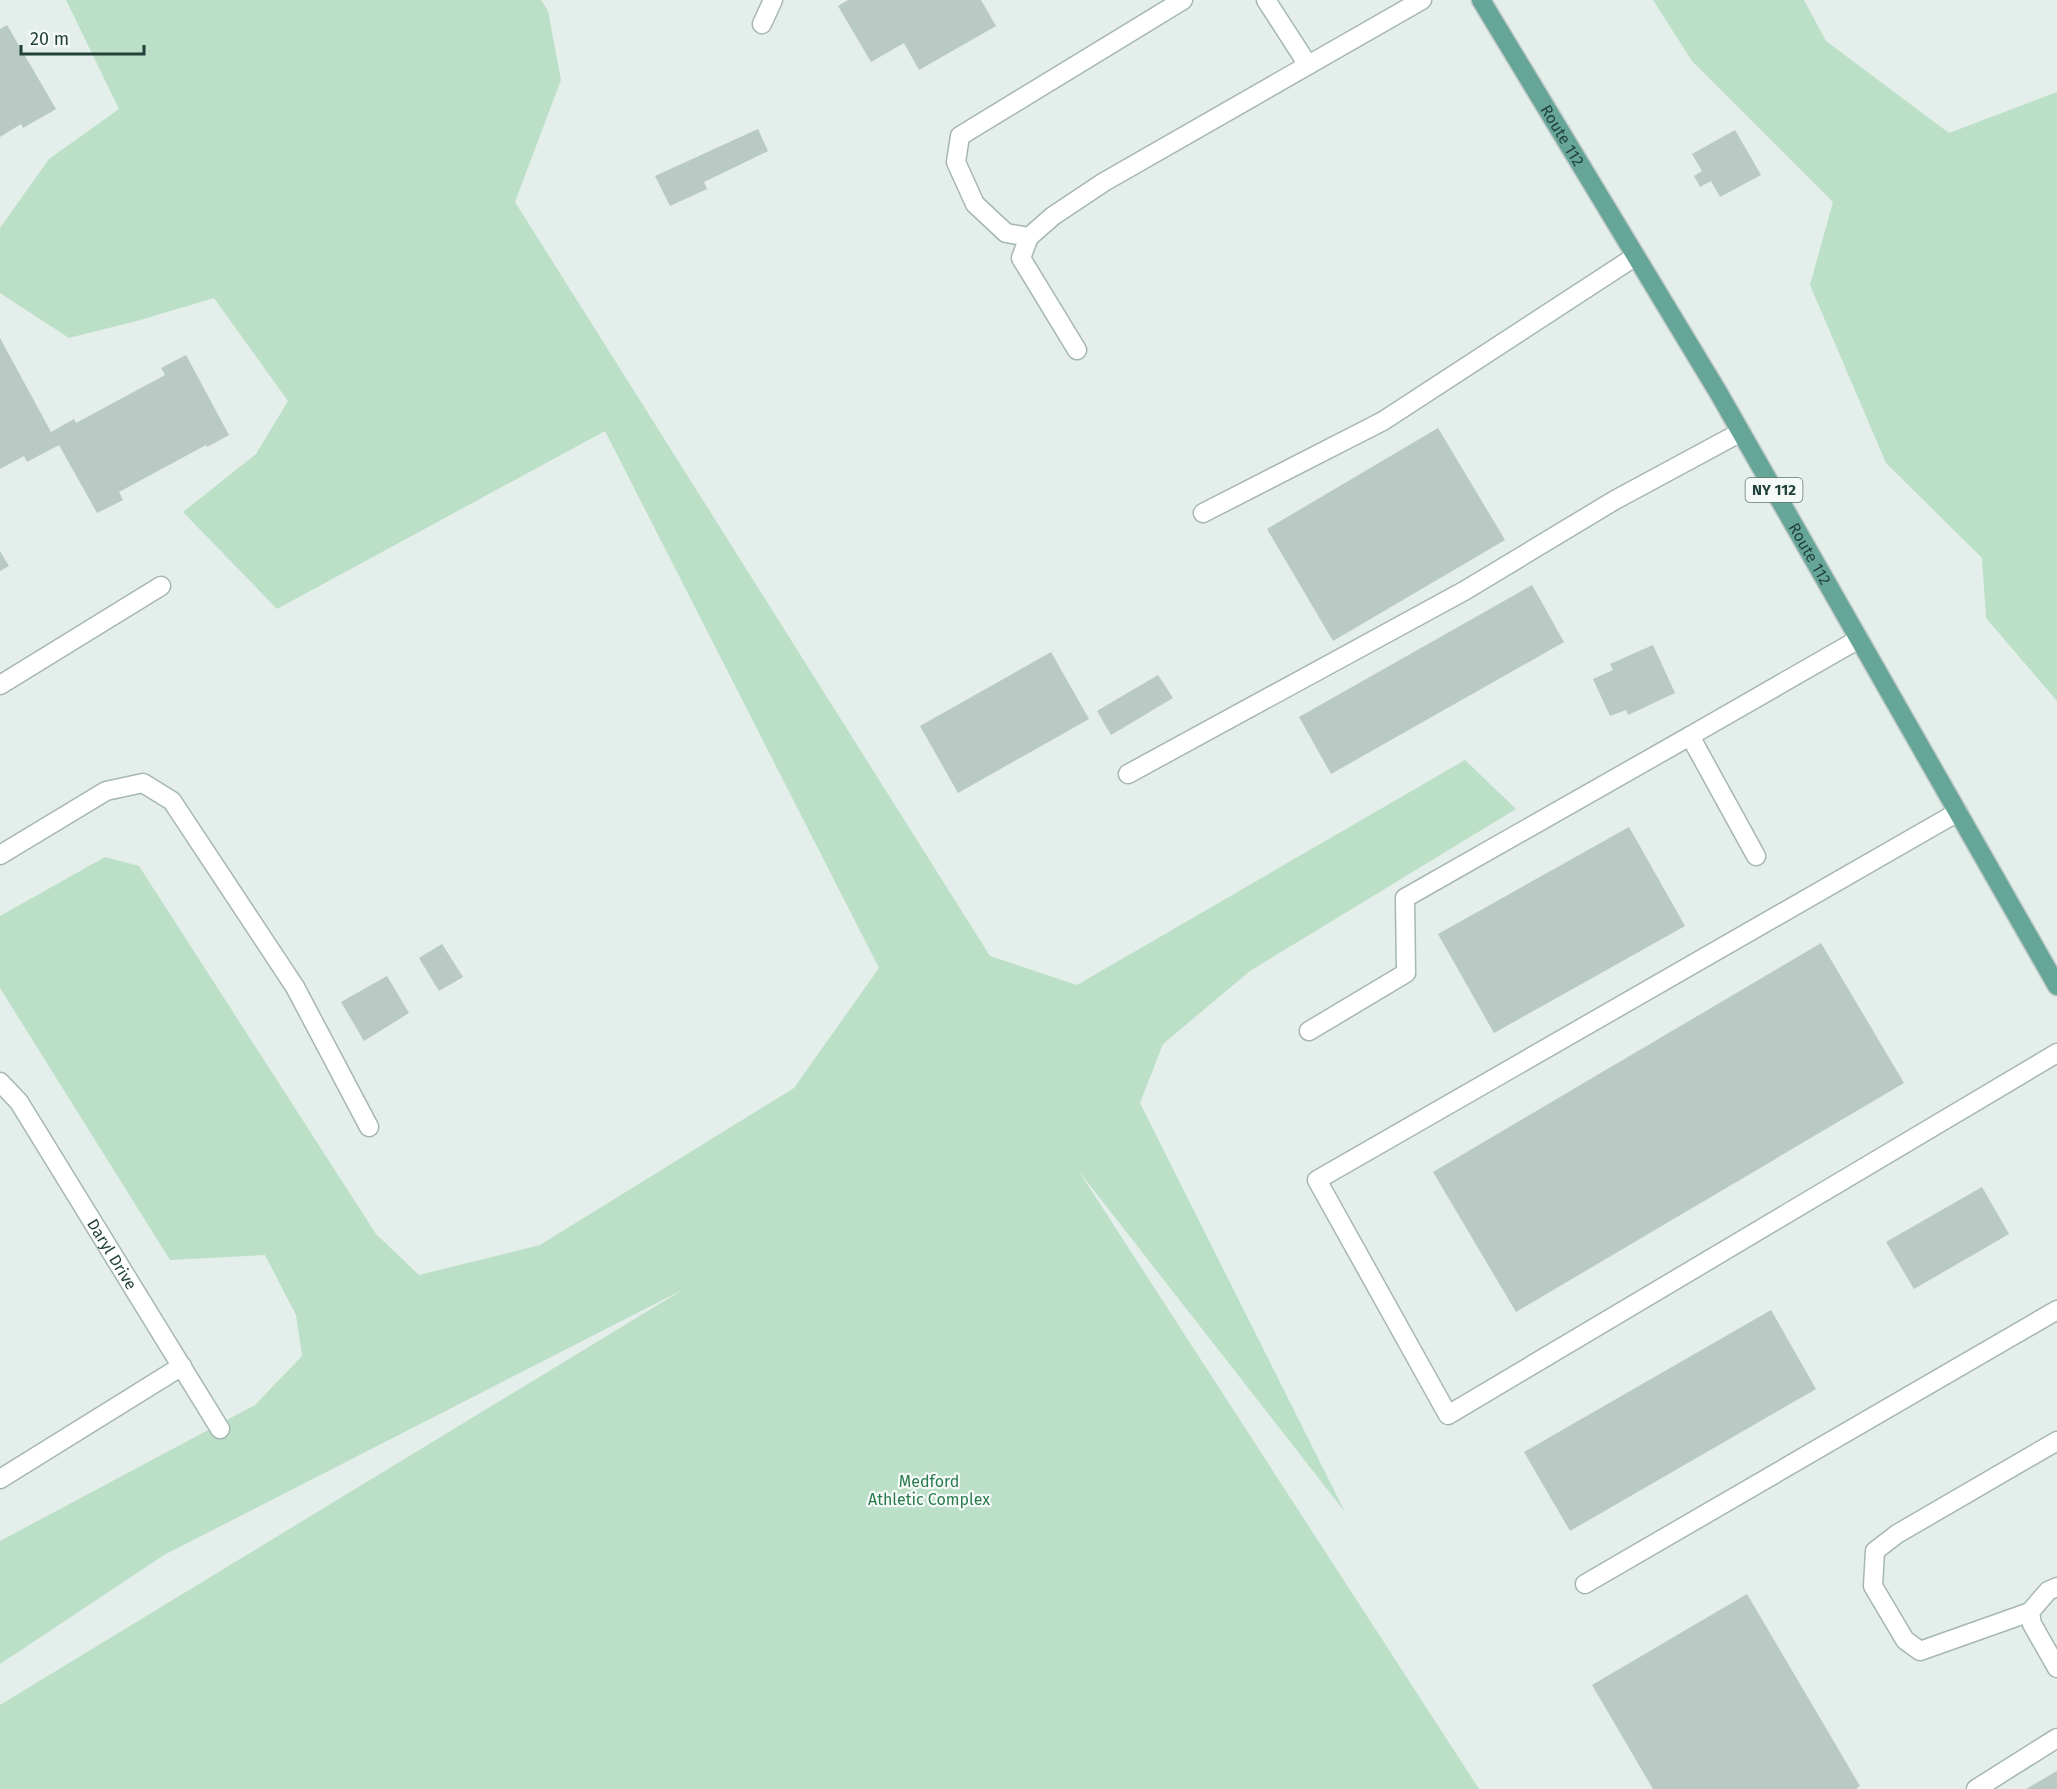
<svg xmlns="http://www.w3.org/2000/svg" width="2057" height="1789" font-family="'Fira Sans',sans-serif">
  <rect width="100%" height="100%" fill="#e4eeea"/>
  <g fill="#bbe0c7">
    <path d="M66 0H541L548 11 561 80 515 202 990 956 1077 985 1465 760 1516 809 1250 971 1163 1044 1140 1103 1345 1512 1078 1170 1479 1789H0V1705L684 1289 164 1555 0 1664V1541L255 1405 302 1356 296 1315 265 1255 170 1260 0 988V916L105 857 139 866 376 1234 419 1275 540 1245 794 1088 879 968 605 431 277 609 183 512 256 454 288 401 214 298 137 321 69 338 0 293V228L49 159 119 109Z"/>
    <path d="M1653 0H1804L1826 41 1949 133 2057 92V701L1986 618 1982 558 1886 463 1810 285 1833 202 1692 61Z"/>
  </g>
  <g fill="#b9c9c3">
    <path d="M848 0H981L996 26 919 70 904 43 871 62 838 6Z"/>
    <path d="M7 25 56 109 23 128 21 124 0 137V29Z"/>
    <path d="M758 129 768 151 704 182 707 189 670 206 655 176Z"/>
    <path d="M1735 130 1761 175 1720 197 1711 181 1700 187 1694 176 1702 171 1692 154Z"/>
    <path d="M0 338 51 432 74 419 76 423 165 375 161 368 186 355 229 435 207 447 206 445 119 492 123 500 97 513 59 445 27 462 24 456 0 469Z"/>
    <path d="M1438 428 1505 540 1333 641 1267 529Z"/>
    <path d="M0 551 9 566 0 571Z"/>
    <path d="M1532 585 1564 642 1331 774 1299 717Z"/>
    <path d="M1653 645 1675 693 1628 715 1626 710 1610 716 1593 679 1613 670 1610 664Z"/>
    <path d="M1051 652 1089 719 958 793 920 726Z"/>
    <path d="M1158 675 1173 698 1111 735 1097 711Z"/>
    <path d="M1629 827 1685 926 1494 1033 1438 934Z"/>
    <path d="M1821 943 1904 1083 1516 1312 1433 1172Z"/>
    <path d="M442 944 463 977 439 991 419 958Z"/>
    <path d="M387 976 409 1013 364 1041 341 1002Z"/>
    <path d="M1982 1187 2009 1234 1914 1289 1886 1242Z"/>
    <path d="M1771 1310 1816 1389 1570 1531 1524 1452Z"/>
    <path d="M1747 1594 1860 1786 1856 1789H1653L1592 1685Z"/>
    <path d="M2057 1771V1789H2026Z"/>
  </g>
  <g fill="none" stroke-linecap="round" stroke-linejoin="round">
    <defs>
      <g id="service">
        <path d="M1266 0 1308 65"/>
        <path d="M762 24 773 0"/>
        <path d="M1029 237 1006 233 975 204 956 162 960 136 1183 0"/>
        <path d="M1077 350 1021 258 1029 237 1053 216 1104 182 1422 0"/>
        <path d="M1203 513 1383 421 1636 256"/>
        <path d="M1128 774 1464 591 1615 500 1741 432"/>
        <path d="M1958 812 1317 1180 1448 1415 2057 1053"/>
        <path d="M0 855 106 791 143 783 172 801 295 987 369 1127"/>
        <path d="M1756 856 1690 736 1859 639"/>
        <path d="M1309 1031 1406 973 1405 898 1690 736"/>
        <path d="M1585 1584 2057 1310"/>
        <path d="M2057 1587 2048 1591 2030 1612 2032 1624 2057 1668"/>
        <path d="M2030 1612 1920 1651 1905 1640 1873 1586 1875 1551 1897 1534 2057 1441"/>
        <path d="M1976 1789 2057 1738"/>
      </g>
      <g id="minor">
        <path d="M0 685 161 586"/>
        <path id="s1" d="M0 1082 19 1102 220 1429"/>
        <path d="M0 1479 182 1366"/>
      </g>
      <g id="primary">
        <path id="s2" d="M1481 0 1718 392 2057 986"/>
      </g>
    </defs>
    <use href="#service" stroke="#a6b7b2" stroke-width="21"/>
    <use href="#minor" stroke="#a6b7b2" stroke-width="21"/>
    <use href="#primary" stroke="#c1cac8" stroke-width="21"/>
    <use href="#service" stroke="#fff" stroke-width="18"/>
    <use href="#minor" stroke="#fff" stroke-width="18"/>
    <use href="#primary" stroke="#66a699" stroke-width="18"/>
  </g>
  <g text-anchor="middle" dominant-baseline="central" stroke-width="4.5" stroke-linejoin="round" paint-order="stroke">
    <rect fill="#f5faf8" stroke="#617873" stroke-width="1.5" x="1745.5" y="478" width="57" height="24" rx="4.5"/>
    <g font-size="15" font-weight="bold" fill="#22413a">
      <text x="1774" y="490">NY 112</text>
    </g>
    <g font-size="16" fill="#22413a" stroke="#f5faf8">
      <text stroke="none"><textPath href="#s2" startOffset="158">Route 112</textPath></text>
      <text stroke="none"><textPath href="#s2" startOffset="644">Route 112</textPath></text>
      <text stroke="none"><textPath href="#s1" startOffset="206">Daryl Drive</textPath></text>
    </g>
    <g font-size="16" fill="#297b4d" stroke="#f5faf8">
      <text x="929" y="1481">Medford<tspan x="929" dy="18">Athletic Complex</tspan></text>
    </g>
  </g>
  <path d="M21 45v9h123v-9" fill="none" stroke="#22413a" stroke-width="3"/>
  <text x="30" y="45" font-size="18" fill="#22413a" stroke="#f5faf8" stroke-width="4.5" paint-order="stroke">20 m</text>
</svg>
